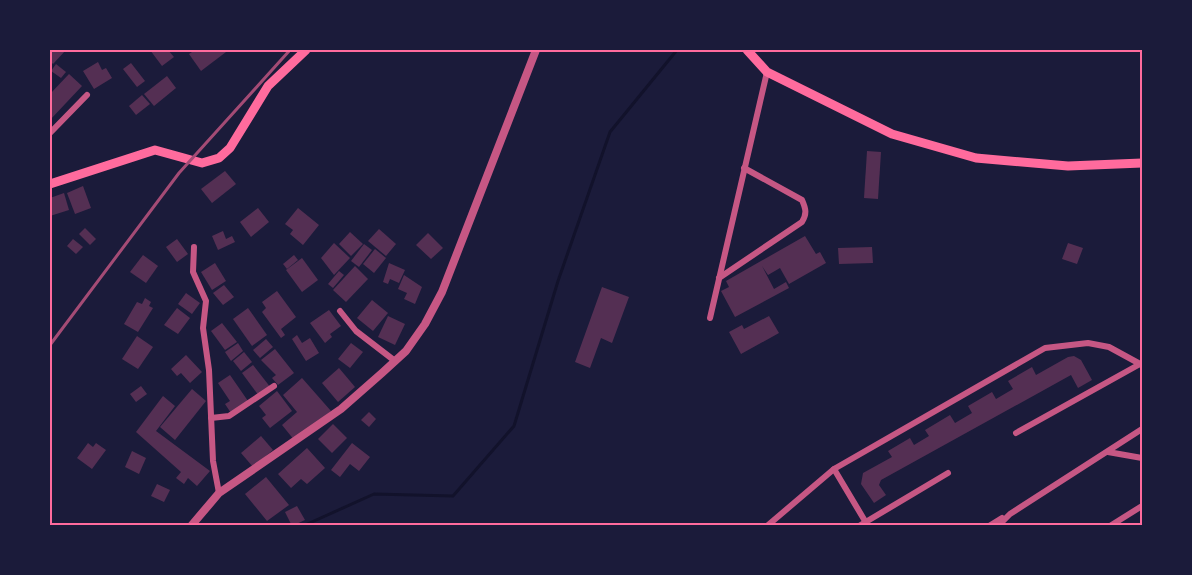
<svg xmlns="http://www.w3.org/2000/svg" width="1192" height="575" font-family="Montserrat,sans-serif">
  <rect width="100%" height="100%" fill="#1b1b3a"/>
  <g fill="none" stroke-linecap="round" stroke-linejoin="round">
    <path stroke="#12122b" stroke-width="3" d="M303 526 374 494 453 496 514 426 558 281 610 132 677 50"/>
  </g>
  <g fill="#542f53">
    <path d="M50 50H66L53 64 50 61Z"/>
    <path d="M150 50H168L174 57 162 66Z"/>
    <path d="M195 50H224L226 52 201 71 189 54Z"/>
    <path d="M98 62 102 70 106 68 112 78 94 89 83 71Z"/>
    <path d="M131 63 145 81 137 87 123 69Z"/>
    <path d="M56 64 66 72 61 78 51 71Z"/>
    <path d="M69 74 82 86 50 120V94Z"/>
    <path d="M167 76 176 88 154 106 144 94Z"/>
    <path d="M142 95 150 104 136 115 129 106Z"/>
    <path d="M867 151 881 152 878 199 864 198Z"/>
    <path d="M225 171 236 184 212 203 201 189Z"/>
    <path d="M83 186 91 208 75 214 67 193Z"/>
    <path d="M64 193 69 210 50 216V198Z"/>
    <path d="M258 208 269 222 251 237 240 222Z"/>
    <path d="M298 208 319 225 303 245 290 234 293 230 285 224Z"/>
    <path d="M85 228 96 239 90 245 79 234Z"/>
    <path d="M379 229 396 244 386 256 368 241Z"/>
    <path d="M223 231 226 239 232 236 235 242 218 250 212 236Z"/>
    <path d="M350 232 363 244 351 256 339 244Z"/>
    <path d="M428 233 443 248 431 259 416 245Z"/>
    <path d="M805 236 816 254 820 252 826 263 789 284 780 268 768 275 762 266 774 289 786 282 789 288 735 317 721 291 729 287 726 281Z"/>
    <path d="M73 239 83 247 76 254 67 246Z"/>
    <path d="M177 239 188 254 177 262 166 247Z"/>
    <path d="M334 243 350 258 334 275 321 258Z"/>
    <path d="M1068 243 1083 248 1077 264 1062 259Z"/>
    <path d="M364 244 372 250 359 267 351 261Z"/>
    <path d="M872 247 873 263 839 264 838 248Z"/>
    <path d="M375 249 386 258 374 273 363 264Z"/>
    <path d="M143 255 158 266 146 283 130 272Z"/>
    <path d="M294 255 298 260 287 269 283 264Z"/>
    <path d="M302 258 318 280 302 292 286 270Z"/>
    <path d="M215 263 226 281 212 290 201 272Z"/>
    <path d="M389 263 405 270 399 283 390 279 388 284 383 282Z"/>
    <path d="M355 266 368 279 346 302 333 290Z"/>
    <path d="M339 271 344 275 333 288 328 284Z"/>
    <path d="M404 275 422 287 415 304 404 299 407 293 398 289Z"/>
    <path d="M224 285 234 297 223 305 213 293Z"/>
    <path d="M602 287 629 297 612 343 601 338 590 368 575 362Z"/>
    <path d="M277 291 296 317 281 329 285 335 281 338 262 312 266 308 262 302Z"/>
    <path d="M186 293 200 303 192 314 178 304Z"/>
    <path d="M145 298 151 302 149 306 153 308 138 332 124 324 137 302 142 304Z"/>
    <path d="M372 300 388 313 373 331 357 318Z"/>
    <path d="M177 308 190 318 178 334 164 325Z"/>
    <path d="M248 308 267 335 252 346 233 319Z"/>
    <path d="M329 310 341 326 330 334 332 337 325 343 310 323Z"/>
    <path d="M388 316 405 324 395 345 378 337Z"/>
    <path d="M769 316 779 333 741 354 729 332 742 325 744 329Z"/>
    <path d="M222 323 237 342 225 350 211 331Z"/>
    <path d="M297 335 302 343 310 338 319 353 306 361 292 339Z"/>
    <path d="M137 336 153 347 138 369 122 359Z"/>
    <path d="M266 339 273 347 260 358 253 350Z"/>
    <path d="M238 343 243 351 231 361 225 352Z"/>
    <path d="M351 343 363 352 350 368 338 359Z"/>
    <path d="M275 349 294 373 278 385 272 378 276 375 261 360Z"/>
    <path d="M244 352 252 362 241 371 233 361Z"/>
    <path d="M186 355 202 372 190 383 181 373 177 376 171 369Z"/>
    <path d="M1074 356 1081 360 1092 380 1078 388 1071 375 881 480 879 485 886 495 874 503 861 484 863 473 892 457 888 451 910 438 914 445 929 436 925 430 950 415 955 423 972 413 968 406 992 392 996 399 1013 389 1008 381 1032 367 1036 375 1068 357Z"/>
    <path d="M253 365 271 388 259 396 242 373Z"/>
    <path d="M339 368 355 387 338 402 322 383Z"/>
    <path d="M230 375 248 401 231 413 225 404 230 401 218 383Z"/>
    <path d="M302 378 331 411 295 441 282 425 297 412 283 395Z"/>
    <path d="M141 386 147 394 136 402 130 394Z"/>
    <path d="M192 389 206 401 175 440 160 427Z"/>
    <path d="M277 391 292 411 270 428 262 418 266 415 259 406Z"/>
    <path d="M163 396 175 406 156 431 210 471 197 486 188 478 184 484 176 478 181 472 136 432Z"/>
    <path d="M369 412 376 419 369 427 361 420Z"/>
    <path d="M333 424 347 438 332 453 318 439Z"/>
    <path d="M261 436 273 450 253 467 241 453Z"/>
    <path d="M88 443 93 447 96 443 106 450 92 469 77 458Z"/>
    <path d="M352 443 370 457 359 471 350 464 340 477 331 470Z"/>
    <path d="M307 448 325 468 307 484 301 479 291 488 278 474Z"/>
    <path d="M132 451 146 458 139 474 125 467Z"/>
    <path d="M266 477 289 505 267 521 245 494Z"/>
    <path d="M157 484 170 490 164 502 151 496Z"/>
    <path d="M297 506 305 520 292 526 285 512Z"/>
  </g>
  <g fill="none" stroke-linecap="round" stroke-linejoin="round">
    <g stroke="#c65784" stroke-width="6">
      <path d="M50 133 87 95"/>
      <path d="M194 247 193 272 206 301 203 328 209 370 213 461 219 493"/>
      <path d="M719 278 802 222C807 214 806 209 802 200L744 168"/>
      <path d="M340 311 356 331 395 361"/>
      <path d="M710 318 767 72"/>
      <path d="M211 418 229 416 274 386"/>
      <path d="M1016 433 1140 364"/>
      <path d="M1108 452 1142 458"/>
      <path d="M834 469 865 521"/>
      <path d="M767 526 834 469 1045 348 1088 343 1109 347 1142 365"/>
      <path d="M859 526 948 473"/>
      <path d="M989 526 1002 518"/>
      <path d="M998 526 1010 514 1142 429"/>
      <path d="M1110 526 1142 506"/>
    </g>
    <path stroke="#c65784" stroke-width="8" d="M191 526 219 493 341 409 382 373 406 351 425 324 442 292 536 50"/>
    <g stroke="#ff6b9d" stroke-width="9">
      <path d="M747 50 767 72 892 134 976 158 1068 166 1142 163"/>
      <path d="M50 184 155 150 202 163 219 158 230 148 268 86 306 50"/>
    </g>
    <path stroke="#a44b75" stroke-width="3" d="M50 345 179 173 290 50"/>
  </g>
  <rect width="1192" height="575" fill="none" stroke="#1b1b3a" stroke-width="102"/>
  <rect x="51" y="51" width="1090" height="473" fill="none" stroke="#ff6b9d" stroke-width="2"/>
</svg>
